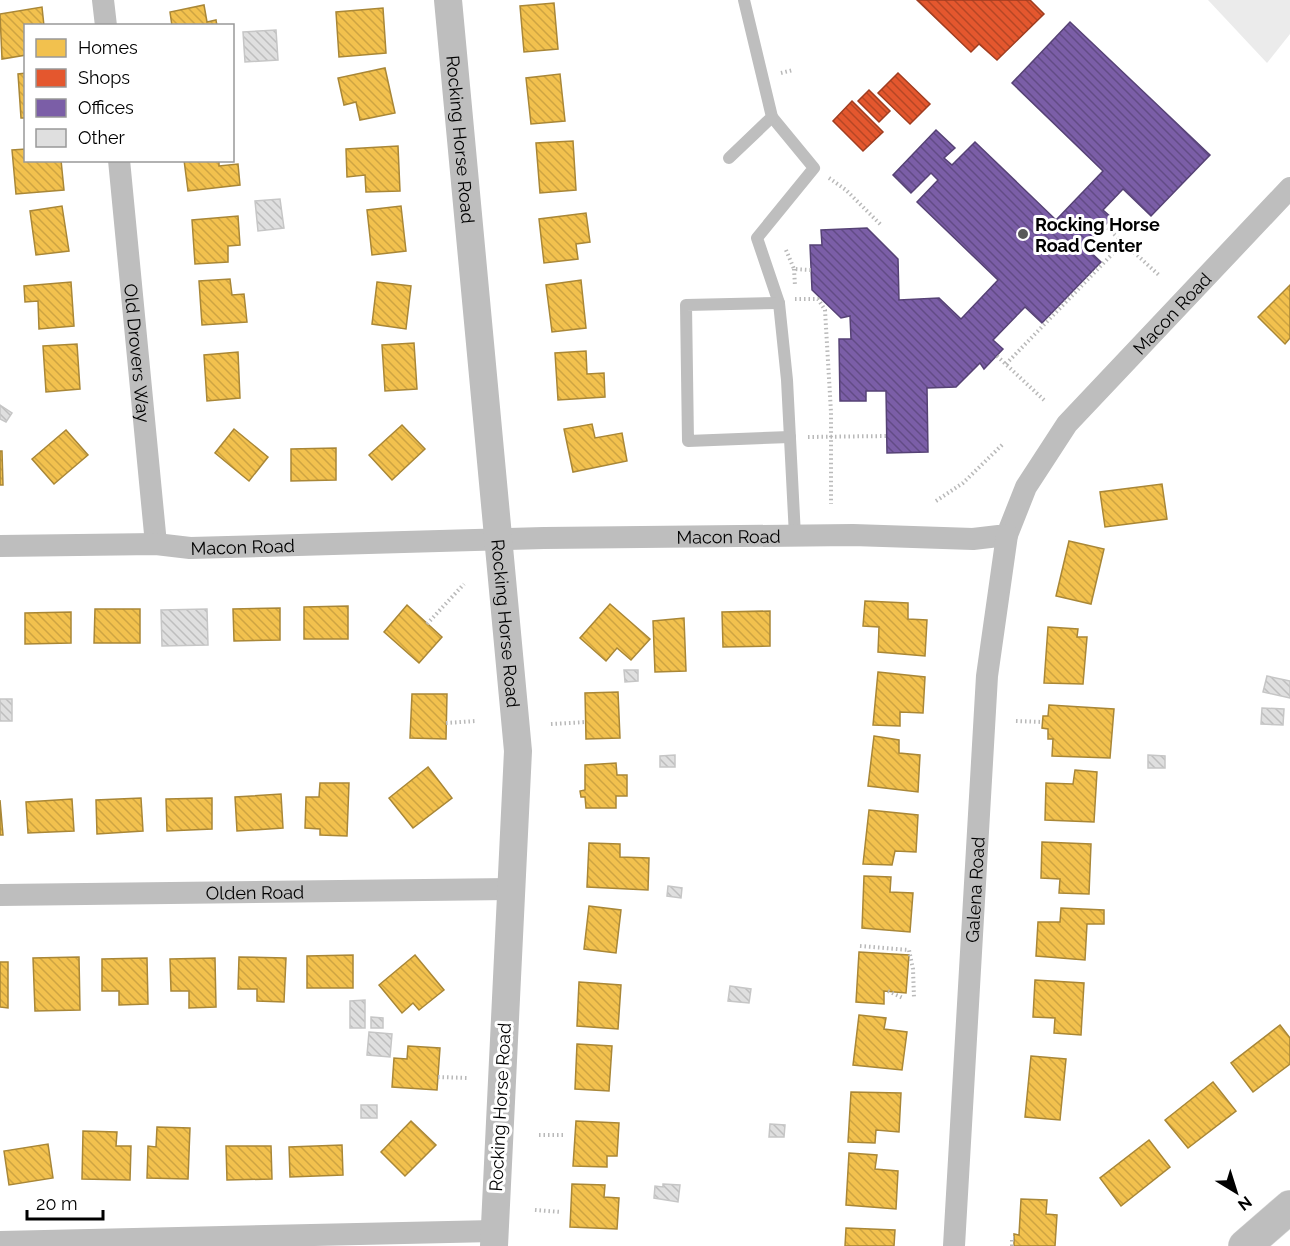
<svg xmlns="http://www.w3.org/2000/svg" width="1290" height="1246" font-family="Raleway,sans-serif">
  <defs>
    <pattern id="homes-back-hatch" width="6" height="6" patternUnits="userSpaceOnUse" patternTransform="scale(1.5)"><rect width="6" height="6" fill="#f2c14e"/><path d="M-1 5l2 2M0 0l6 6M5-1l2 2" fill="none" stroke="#cea442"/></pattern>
    <pattern id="shops-back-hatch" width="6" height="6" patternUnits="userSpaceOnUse" patternTransform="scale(1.5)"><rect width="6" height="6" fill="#e4572e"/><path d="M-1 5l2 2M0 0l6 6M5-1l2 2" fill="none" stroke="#b64625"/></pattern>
    <pattern id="offices-back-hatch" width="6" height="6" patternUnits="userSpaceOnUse" patternTransform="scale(1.5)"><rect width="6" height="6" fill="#7b5ea7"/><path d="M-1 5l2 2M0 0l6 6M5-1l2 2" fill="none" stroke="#624b86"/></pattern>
    <pattern id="building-back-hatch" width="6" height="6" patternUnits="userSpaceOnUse" patternTransform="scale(1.5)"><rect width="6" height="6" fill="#dfdfdf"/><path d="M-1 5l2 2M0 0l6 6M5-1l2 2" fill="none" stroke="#bebebe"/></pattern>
  </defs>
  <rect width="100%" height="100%" fill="#fff"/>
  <path fill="#ebebeb" d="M1208 0H1290V34L1267 63Z"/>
  <g fill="url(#homes-back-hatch)" stroke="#a98737" stroke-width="1.5">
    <path d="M554 3 558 49 524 52 520 6Z"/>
    <path d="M204 5 207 22 216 20 217 26H172L170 12Z"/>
    <path d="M42 7 44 26H26V55L2 59 0 14Z"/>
    <path d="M383 8 386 53 339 57 336 12Z"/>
    <path d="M385 68 395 113 360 120 356 102 344 105 338 78Z"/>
    <path d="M26 73V118H21L18 74Z"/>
    <path d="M560 74 565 121 531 124 526 78Z"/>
    <path d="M573 141 576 190 540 193 536 143Z"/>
    <path d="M398 146 400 191 366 192 365 175 347 177 346 149Z"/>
    <path d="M26 149V160H61L64 190 16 194 12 150Z"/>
    <path d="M184 160H219V166L238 164 240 185 188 191Z"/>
    <path d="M62 206 69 251 36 255 30 211Z"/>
    <path d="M401 206 406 251 372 255 367 210Z"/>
    <path d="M586 213 590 242 576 244 578 259 544 263 539 219Z"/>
    <path d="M238 216 240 245 228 246V262L195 264 192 220Z"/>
    <path d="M230 279 232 295 244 294 247 322 202 325 199 281Z"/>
    <path d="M581 280 586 328 552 332 546 285Z"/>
    <path d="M71 282 74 326 39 329 38 301 25 302 24 286Z"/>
    <path d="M377 282 411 286 406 329 372 324Z"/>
    <path d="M1290 285V338L1285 344 1258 317Z"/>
    <path d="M414 343 417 389 385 391 382 345Z"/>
    <path d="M77 344 80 389 46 392 43 346Z"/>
    <path d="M586 351 587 374 604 373 605 397 558 400 555 353Z"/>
    <path d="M238 352 240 398 207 401 204 355Z"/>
    <path d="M592 424 595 438 622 433 627 461 573 472 564 429Z"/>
    <path d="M402 425 425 449 392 480 369 455Z"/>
    <path d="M234 429 268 457 249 481 215 453Z"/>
    <path d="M66 430 88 455 54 484 32 459Z"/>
    <path d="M336 448V480L291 481V449Z"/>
    <path d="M0 451H2L3 485H0Z"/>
    <path d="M1162 484 1167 519 1105 527 1100 492Z"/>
    <path d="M1069 541 1104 549 1091 604 1056 596Z"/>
    <path d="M865 601 908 603V619L927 620 925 656 878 652 879 627 863 626Z"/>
    <path d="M610 604 650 639 631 660 617 648 606 661 580 638Z"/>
    <path d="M407 605 442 637 419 663 384 632Z"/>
    <path d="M348 606V639H304V607Z"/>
    <path d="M280 608V640L234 641 233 609Z"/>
    <path d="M95 609H140V643H94Z"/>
    <path d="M770 611V646L723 647 722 612Z"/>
    <path d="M71 612V643L25 644V613Z"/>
    <path d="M684 618 686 671 655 672 653 621Z"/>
    <path d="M1048 627 1078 629 1077 637H1087L1083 684 1044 683Z"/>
    <path d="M878 672 925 677 923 713 900 712V726L873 725Z"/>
    <path d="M618 692 620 738 586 739 585 693Z"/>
    <path d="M412 694H447L446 739 410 738Z"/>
    <path d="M1049 705 1114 709 1110 758 1052 756 1053 739H1048V729L1042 728 1043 716H1048Z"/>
    <path d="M874 736 899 740V753L920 755 918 792 868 786Z"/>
    <path d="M616 763 617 775H627V796H616V808H586L585 797H581L580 791 585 790V765Z"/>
    <path d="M428 767 452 798 413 828 389 798Z"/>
    <path d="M1075 770 1097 772 1094 822 1045 820 1046 783 1073 784Z"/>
    <path d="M320 783H349L347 836 320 835V829L305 828 306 797H319Z"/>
    <path d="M281 794 283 828 237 831 235 797Z"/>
    <path d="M141 798 143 831 97 834 96 800Z"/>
    <path d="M212 798V829L167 831 166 799Z"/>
    <path d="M72 799 74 831 28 833 26 802Z"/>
    <path d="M0 800 3 835H0Z"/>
    <path d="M869 810 918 815 916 852 895 851 892 865 863 864Z"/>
    <path d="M1042 842 1091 844 1089 894 1059 893 1060 879 1041 878Z"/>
    <path d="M589 843 620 844V857L649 858 648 890 587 887Z"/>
    <path d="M864 876 891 877 890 892 913 893 910 932 862 928Z"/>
    <path d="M589 906 621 910 616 953 584 949Z"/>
    <path d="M1061 908 1104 910V924H1087L1085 960 1036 956 1038 922H1060Z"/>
    <path d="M859 952 909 955 906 993 884 991V1004L856 1002Z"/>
    <path d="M353 955V988H307V956Z"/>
    <path d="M415 955 444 990 419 1010 413 1003 402 1013 379 985Z"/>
    <path d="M79 957 80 1010 35 1011 33 958Z"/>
    <path d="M239 957 286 958 284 1002 257 1001V989H238Z"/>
    <path d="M147 958 148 1004 119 1005V991H102V959Z"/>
    <path d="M215 958 216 1007 189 1008V991H171L170 959Z"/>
    <path d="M0 962H8V1008L0 1007Z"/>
    <path d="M1035 980 1084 983 1081 1035 1054 1033 1055 1018 1033 1017Z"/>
    <path d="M579 982 621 985 618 1029 577 1026Z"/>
    <path d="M859 1015 886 1018 884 1029 907 1032 902 1070 853 1065Z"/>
    <path d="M1280 1025 1290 1038V1064L1253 1092 1231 1063Z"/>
    <path d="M577 1044 612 1046 609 1091 575 1089Z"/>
    <path d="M408 1046 440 1048 437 1090 392 1087 394 1058 407 1059Z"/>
    <path d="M1031 1056 1066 1059 1060 1120 1025 1117Z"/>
    <path d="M1213 1082 1236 1111 1188 1148 1165 1120Z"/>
    <path d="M851 1092 901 1093 899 1132 876 1130 875 1143 848 1142Z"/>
    <path d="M411 1121 436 1145 405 1176 381 1152Z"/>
    <path d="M576 1121 619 1123 617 1156H607V1167L573 1166Z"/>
    <path d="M157 1127 190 1128 188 1179 147 1178 148 1146 156 1147Z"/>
    <path d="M83 1131 117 1132 116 1146H131L130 1180 82 1179Z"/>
    <path d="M1149 1140 1170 1167 1121 1206 1100 1178Z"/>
    <path d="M48 1144 53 1178 9 1185 4 1151Z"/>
    <path d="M342 1145 343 1175 290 1177 289 1147Z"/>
    <path d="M226 1146H271L272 1179 227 1180Z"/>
    <path d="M849 1153 877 1155 875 1169 898 1171 896 1209 846 1205Z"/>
    <path d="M572 1184 605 1185 604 1197 619 1198 617 1229 570 1227Z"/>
    <path d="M1021 1199 1047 1200 1046 1214 1057 1215 1055 1246H1014V1234L1019 1235Z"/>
    <path d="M846 1228 895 1230 894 1246H845Z"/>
  </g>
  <g fill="url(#shops-back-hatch)" stroke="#a03d20" stroke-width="1.5">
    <path d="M917 0H1030L1044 14 997 60 979 44 971 52Z"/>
    <path d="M898 73 930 104 910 124 878 93Z"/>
    <path d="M869 90 890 111 879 122 858 101Z"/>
    <path d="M852 101 883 132 863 151 833 121Z"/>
  </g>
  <path fill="url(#offices-back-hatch)" stroke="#564275" stroke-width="1.5" d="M1070 22 1210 155 1151 216 1123 189 1103 210 1112 218 1084 246 1101 262 1042 323 1025 307 993 340 1003 349 984 369 980 363 956 387 927 388 928 452 887 453 886 391H866V401H840L839 339H851L850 316 841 318 812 290 810 245H822L821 230 867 228 898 259 899 300 939 298 961 319 998 280 917 202 938 180 931 173 911 193 893 175 936 130 955 148 944 158 952 165 975 142 1056 220 1103 171 1012 83Z"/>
  <g fill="url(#building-back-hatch)" stroke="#c6c6c6" stroke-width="1.5">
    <path d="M276 30 278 60 245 62 243 32Z"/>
    <path d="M280 199 284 228 258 231 255 201Z"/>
    <path d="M0 405 12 413 6 422 0 419Z"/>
    <path d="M207 609 208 645 162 646 161 610Z"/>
    <path d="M624 670H638V681L625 682Z"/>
    <path d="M1267 676 1290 681V698L1263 692Z"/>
    <rect x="0" y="699" width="12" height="22"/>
    <path d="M1262 708 1284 709 1283 725 1261 724Z"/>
    <path d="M675 755V767H660V756Z"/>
    <path d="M1148 755 1165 756V768H1148Z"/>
    <path d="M668 886 682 888 681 898 667 896Z"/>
    <path d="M730 986 751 989 749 1003 728 1001Z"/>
    <path d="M365 1000V1028H350V1001Z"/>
    <path d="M371 1017 383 1018V1028H371Z"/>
    <path d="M369 1032 392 1034 390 1057 367 1055Z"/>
    <rect x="361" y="1105" width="16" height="13"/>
    <path d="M770 1124 785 1125 784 1137H769Z"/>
    <path d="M663 1184 680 1185 678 1202 654 1198 655 1186 663 1187Z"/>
  </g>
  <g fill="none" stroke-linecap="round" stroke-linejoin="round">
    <defs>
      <path id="primary" d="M1245 1246 1290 1207"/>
    </defs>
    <use href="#primary" stroke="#dbdbdb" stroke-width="34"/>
    <g stroke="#b9b9b9" stroke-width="4" stroke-dasharray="1.5 3" stroke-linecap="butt">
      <path d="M781 73 793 70"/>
      <path d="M829 178 846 190 882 226"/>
      <path d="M1104 225 1160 276"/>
      <path d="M786 250 794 269 811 270"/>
      <path d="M794 269 795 286"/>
      <path d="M795 299H818L825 310 831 412V504"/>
      <path d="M997 356 1044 400"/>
      <path d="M1006 364 1123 243"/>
      <path d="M808 437 887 436"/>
      <path d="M936 501 963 483 1004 443"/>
      <path d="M427 624 464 584"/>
      <path d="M1016 721 1042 722"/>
      <path d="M446 723 476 721"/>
      <path d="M551 724 586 722"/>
      <path d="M860 946 909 950 913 969 914 998"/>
      <path d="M888 991 903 998"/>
      <path d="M438 1077 467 1078"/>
      <path d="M539 1135H563"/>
      <path d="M535 1210 561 1212"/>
      <path d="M1012 1246V1238H1014"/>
    </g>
    <g stroke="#bebebe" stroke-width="12">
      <path d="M772 117 814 168 757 238 779 303 787 380 795 536"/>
      <path d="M729 158 772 117 744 0"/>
      <path d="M779 303 686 305 688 441 790 437"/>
    </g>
    <g stroke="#bebebe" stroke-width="22">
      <path d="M103 0 106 26"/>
      <path id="s1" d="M119 160 156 544"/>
      <path id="s2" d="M0 546 156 544 190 548 544 538 853 535 973 539 1007 535 1026 487 1067 424 1290 188"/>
      <path id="s3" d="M0 895 511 889"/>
      <path d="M0 1242 494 1231"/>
      <path id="s4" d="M954 1246 987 676 1007 535"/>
    </g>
    <path stroke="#bebebe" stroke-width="28" id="s5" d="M448 0 518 751 494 1246"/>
    <use href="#primary" stroke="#bebebe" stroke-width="33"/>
  </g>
  <circle fill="#595959" stroke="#fff" stroke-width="2" cx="1023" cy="234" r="6"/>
  <g text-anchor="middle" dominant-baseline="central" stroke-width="6" stroke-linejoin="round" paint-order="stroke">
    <g font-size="18" fill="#000" stroke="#fff">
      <text stroke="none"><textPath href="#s5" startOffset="140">Rocking Horse Road</textPath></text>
      <text stroke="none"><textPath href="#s2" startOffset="1287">Macon Road</textPath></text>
      <text stroke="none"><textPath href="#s1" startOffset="194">Old Drovers Way</textPath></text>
      <text stroke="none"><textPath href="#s2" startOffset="729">Macon Road</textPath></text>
      <text stroke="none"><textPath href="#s2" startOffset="243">Macon Road</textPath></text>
      <text stroke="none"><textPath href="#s5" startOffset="626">Rocking Horse Road</textPath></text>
      <text stroke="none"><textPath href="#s4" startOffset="357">Galena Road</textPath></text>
      <text stroke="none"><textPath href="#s3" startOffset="255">Olden Road</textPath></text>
      <text transform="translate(500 1107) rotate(-87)">Rocking Horse Road</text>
    </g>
    <g font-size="18" font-weight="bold" fill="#000" stroke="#fff" text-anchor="start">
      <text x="1035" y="224">Rocking Horse<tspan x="1035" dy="21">Road Center</tspan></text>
    </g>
  </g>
  <rect x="24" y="24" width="210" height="138" fill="#ffffff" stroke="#999999" stroke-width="1.5"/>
  <rect x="36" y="39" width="30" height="18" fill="#f2c14e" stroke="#999999" stroke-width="1.5"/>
  <text x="78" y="54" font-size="18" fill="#000000">Homes</text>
  <rect x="36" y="69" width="30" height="18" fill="#e4572e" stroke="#999999" stroke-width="1.5"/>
  <text x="78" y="84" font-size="18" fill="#000000">Shops</text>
  <rect x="36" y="99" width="30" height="18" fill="#7b5ea7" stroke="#999999" stroke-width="1.5"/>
  <text x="78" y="114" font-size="18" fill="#000000">Offices</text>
  <rect x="36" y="129" width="30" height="18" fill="#dfdfdf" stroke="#999999" stroke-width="1.5"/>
  <text x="78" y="144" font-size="18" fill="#000000">Other</text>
  <g transform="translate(1236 1192) rotate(142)" stroke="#ffffff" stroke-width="4.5" paint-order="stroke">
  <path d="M0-4.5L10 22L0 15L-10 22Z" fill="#000000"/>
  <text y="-9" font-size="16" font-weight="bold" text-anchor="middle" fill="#000000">N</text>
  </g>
  <path d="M27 1210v9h76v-9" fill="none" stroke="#000000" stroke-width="3"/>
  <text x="36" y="1210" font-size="18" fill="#000000" stroke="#ffffff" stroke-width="4.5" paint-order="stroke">20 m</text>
</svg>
